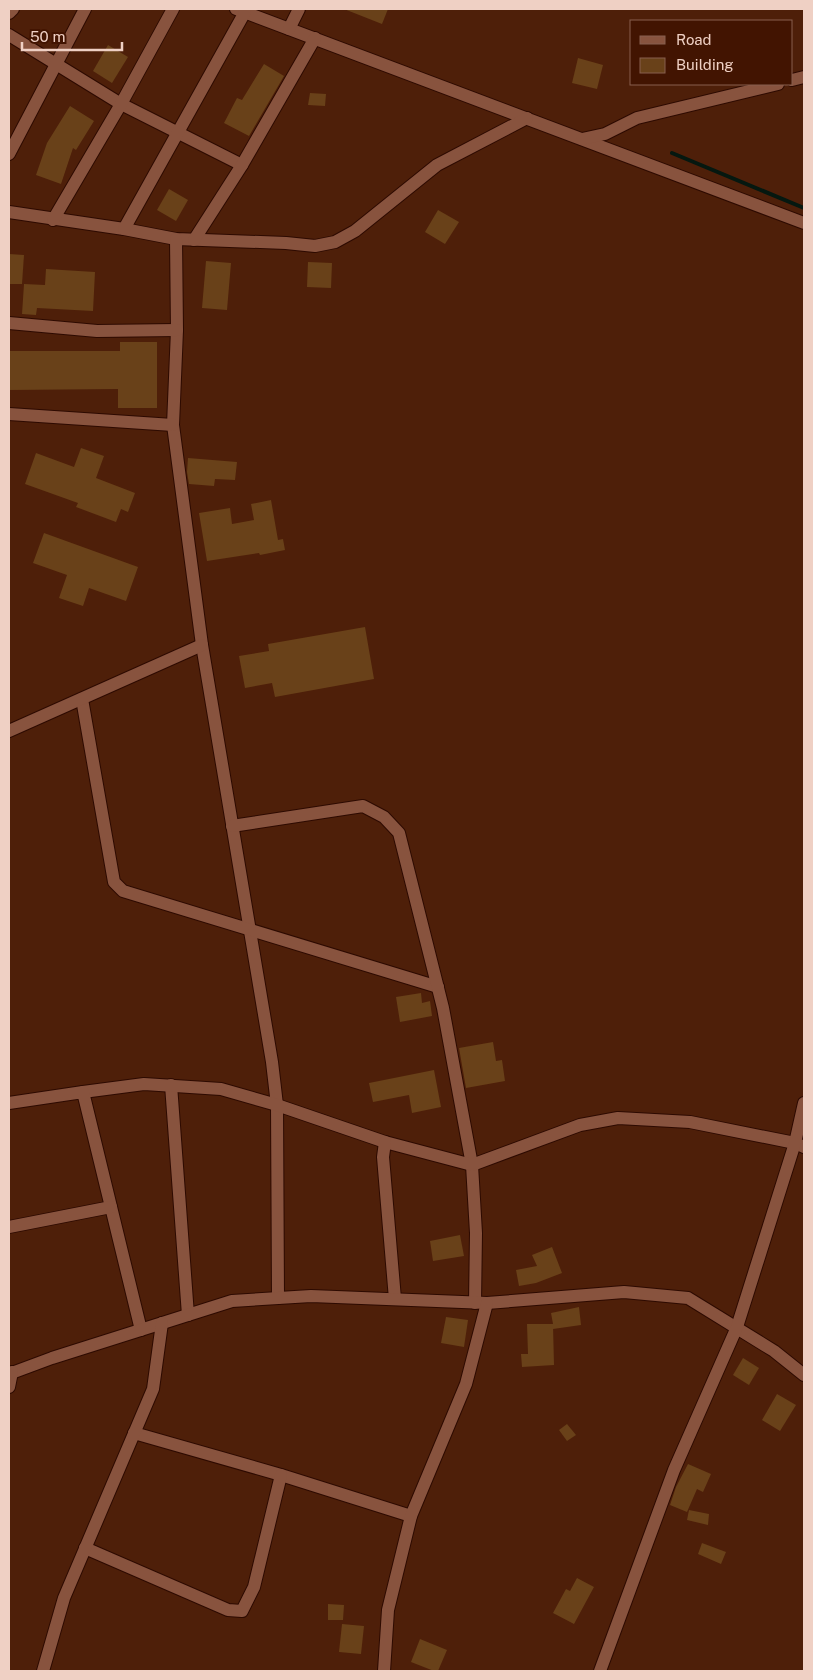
<svg xmlns="http://www.w3.org/2000/svg" width="813" height="1680" font-family="'Public Sans',sans-serif">
  <rect width="100%" height="100%" fill="#4e1f09"/>
  <g fill="none" stroke-linecap="round" stroke-linejoin="round">
    <path stroke="#051810" stroke-width="4" d="M672 153 804 208"/>
  </g>
  <g fill="#694119">
    <path d="M344 9H388L382 24Z"/>
    <path d="M108 45 128 57 112 83 93 71Z"/>
    <path d="M578 58 603 65 597 89 572 83Z"/>
    <path d="M264 64 284 76 249 136 224 123 237 98 242 100Z"/>
    <path d="M310 93 326 94 325 106 308 105Z"/>
    <path d="M70 106 94 121 76 150 73 148 61 184 36 175 47 143Z"/>
    <path d="M169 189 188 200 176 221 157 210Z"/>
    <path d="M438 210 459 222 445 244 425 232Z"/>
    <path d="M9 254 24 255 22 284H9Z"/>
    <path d="M206 261 231 263 227 310 202 308Z"/>
    <path d="M308 262 332 263 331 288 307 287Z"/>
    <path d="M46 269 95 272 93 311 37 308 36 315 22 314 24 284 45 285Z"/>
    <path d="M120 342H157V408H118V389L9 390V351H120Z"/>
    <path d="M81 448 104 456 96 478 135 493 128 512 121 509 116 522 76 507 78 503 25 484 36 453 74 467Z"/>
    <path d="M188 458 237 462 235 480 215 479 214 486 189 484 187 472Z"/>
    <path d="M271 500 278 540 283 539 285 550 260 555 259 553 207 561 199 513 230 508 232 524 254 520 251 504Z"/>
    <path d="M44 533 138 567 126 601 89 588 83 606 59 598 67 575 33 563Z"/>
    <path d="M365 627 374 679 275 697 272 683 245 688 239 656 269 651 268 644Z"/>
    <path d="M421 993 422 1003 430 1001 432 1016 400 1022 396 997Z"/>
    <path d="M493 1042 496 1061 502 1060 505 1081 466 1088 459 1048Z"/>
    <path d="M434 1070 441 1107 412 1113 409 1095 373 1102 369 1083Z"/>
    <path d="M460 1235 464 1256 433 1261 430 1241Z"/>
    <path d="M552 1247 562 1273 536 1283 519 1286 516 1270 537 1266 532 1255Z"/>
    <path d="M579 1307 581 1325 553 1329V1325L554 1365 522 1367 521 1354H528L527 1324H553L551 1313Z"/>
    <path d="M446 1317 468 1320 464 1347 441 1343Z"/>
    <path d="M743 1358 759 1368 749 1385 733 1375Z"/>
    <path d="M777 1394 796 1405 780 1431 762 1420Z"/>
    <path d="M567 1424 576 1435 567 1441 559 1430Z"/>
    <path d="M688 1464 711 1474 703 1492 697 1489 687 1512 670 1505 676 1487Z"/>
    <path d="M689 1510 709 1514 708 1525 687 1520Z"/>
    <path d="M702 1543 726 1552 721 1564 698 1554Z"/>
    <path d="M577 1578 594 1587 574 1624 553 1613 566 1589 570 1591Z"/>
    <path d="M328 1604 344 1605 343 1620H328Z"/>
    <path d="M342 1624 364 1626 361 1654 339 1652Z"/>
    <path d="M420 1639 447 1650 438 1671H434L411 1662Z"/>
  </g>
  <g fill="none" stroke-linecap="round" stroke-linejoin="round">
    <defs>
      <g id="minor">
        <path d="M236 9 804 223"/>
        <path d="M9 13 13 9"/>
        <path d="M289 29 299 9"/>
        <path d="M9 35 121 104 242 165"/>
        <path d="M792 80 804 77"/>
        <path d="M582 139 605 134 637 118 778 84"/>
        <path d="M9 154 85 9"/>
        <path d="M9 212 124 229 176 239 286 243 315 246 335 242 355 231 437 165 527 118"/>
        <path d="M53 220 121 104 173 9"/>
        <path d="M124 229 245 12"/>
        <path d="M176 239 177 330 173 425 202 645 272 1062 277 1105 278 1298"/>
        <path d="M194 240 242 165 315 38"/>
        <path d="M9 323 97 331 177 330"/>
        <path d="M9 414 173 425"/>
        <path d="M82 699 114 882 123 891 438 987"/>
        <path d="M9 731 202 645"/>
        <path d="M232 826 363 806 384 817 399 833 443 1008 472 1165 476 1233 475 1303"/>
        <path d="M171 1085 188 1315"/>
        <path d="M83 1092 144 1084 221 1089 277 1105 385 1142 472 1165 580 1125 618 1118 690 1122 795 1143 804 1147"/>
        <path d="M9 1103 83 1092 141 1330"/>
        <path d="M385 1142 383 1157 395 1299"/>
        <path d="M9 1227 111 1207"/>
        <path d="M9 1374 52 1358 232 1301 311 1296 487 1303 624 1292 688 1298 774 1351 804 1375"/>
        <path d="M9 1387 12 1372"/>
        <path d="M134 1433 281 1475 411 1516"/>
        <path d="M85 1548 228 1610 242 1611 254 1587 281 1475"/>
        <path d="M43 1671 64 1598 153 1389 162 1323"/>
        <path d="M384 1671 388 1610 411 1516 466 1384 487 1303"/>
        <path d="M600 1671 674 1470 737 1327 795 1143 804 1103"/>
      </g>
    </defs>
    <use href="#minor" stroke="#2d0a00" stroke-width="14"/>
    <use href="#minor" stroke="#88533e" stroke-width="12"/>
  </g>
  <rect width="813" height="1680" fill="none" stroke="#efd0c4" stroke-width="20"/>
  <rect x="630" y="20" width="162" height="65" fill="#421401" stroke="#875f4f"/>
  <rect x="640" y="36" width="25" height="8" fill="#88533e" stroke="#875f4f"/>
  <text x="676" y="45" font-size="15" fill="#efd0c4">Road</text>
  <rect x="640" y="58" width="25" height="15" fill="#694119" stroke="#875f4f"/>
  <text x="676" y="70" font-size="15" fill="#efd0c4">Building</text>
  <path d="M22 42v8h100v-8" fill="none" stroke="#efd0c4" stroke-width="2.5"/>
  <text x="30" y="42" font-size="15" fill="#efd0c4" stroke="#421401" stroke-width="4" paint-order="stroke">50 m</text>
</svg>
